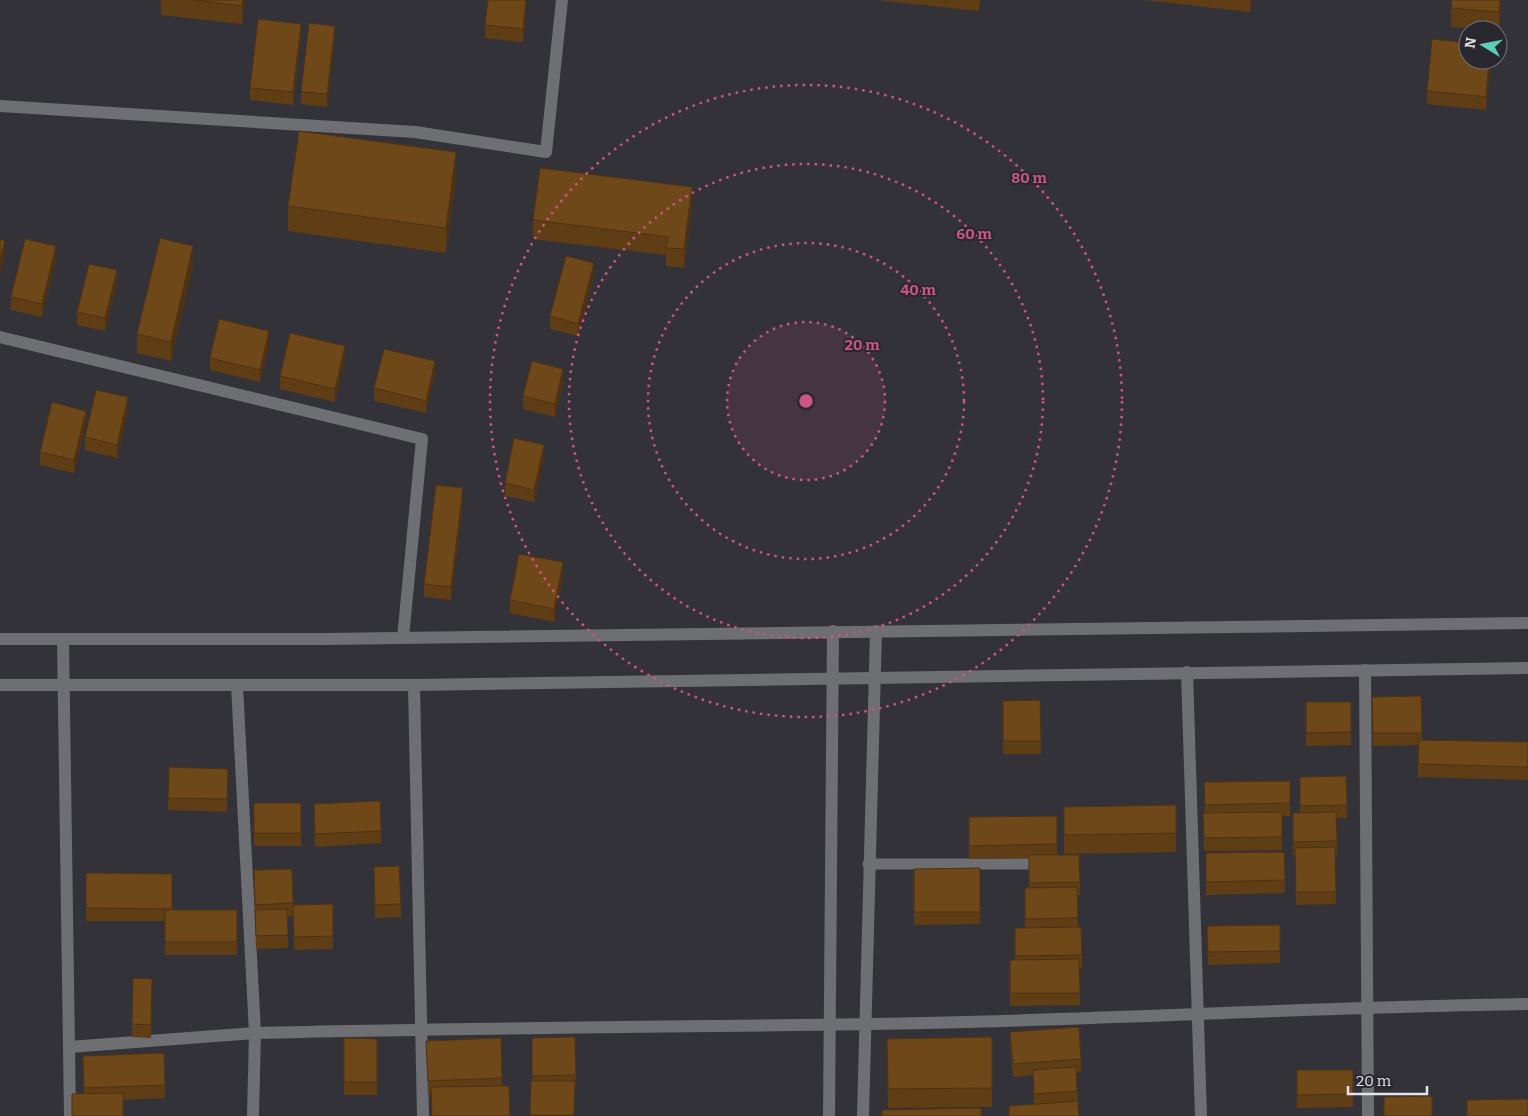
<svg xmlns="http://www.w3.org/2000/svg" width="1528" height="1116" font-family="Bitter,serif">
  <rect width="100%" height="100%" fill="#333239"/>
  <g fill="none" stroke-linecap="round" stroke-linejoin="round">
    <path stroke="#6d6f73" stroke-width="11" d="M868 864H1044"/>
    <g stroke="#6d6f73" stroke-width="12">
      <path d="M0 106 415 132 546 152 562 0"/>
      <path d="M0 337 422 439 403 638"/>
      <path d="M63 639 70 1116"/>
      <path d="M1365 670 1368 1116"/>
      <path d="M1187 672 1201 1116"/>
      <path d="M414 685 423 1116"/>
      <path d="M69 1047 255 1033 237 685"/>
      <path d="M253 1116 255 1033C459 1028 664 1027 869 1024 1089 1021 1308 1007 1528 1004"/>
    </g>
    <g stroke="#6d6f73" stroke-width="12">
      <path d="M0 639H324L1528 623"/>
      <path d="M0 685H414L1528 668"/>
      <path d="M829 1116 833 631"/>
      <path d="M863 1116 876 631"/>
    </g>
  </g>
  <g fill="#5f3e16">
    <path d="M161 0H245L242 24 161 15Z"/>
    <path d="M488 0H527L523 42 485 38V25Z"/>
    <path d="M877 0H980L979 11Z"/>
    <path d="M1143 0H1252L1250 12Z"/>
    <path d="M1501 0 1499 31 1498 30 1451 27V8Z"/>
    <path d="M301 37 293 105 250 100V88Z"/>
    <path d="M335 38 327 107 301 104V92Z"/>
    <path d="M1468 60H1491L1486 110 1427 104V91Z"/>
    <path d="M456 177 446 253 288 231V206Z"/>
    <path d="M692 206 684 268 666 266V255L533 239V220Z"/>
    <path d="M56 259 42 317 11 310V297Z"/>
    <path d="M193 265 171 361 137 353V334Z"/>
    <path d="M594 276 578 336 550 329V316Z"/>
    <path d="M117 283 105 331 77 325V312Z"/>
    <path d="M269 344 260 382 210 370V358Z"/>
    <path d="M345 359 335 402 280 389V376Z"/>
    <path d="M435 374 426 413 374 401V388Z"/>
    <path d="M563 382 555 417 523 409V396Z"/>
    <path d="M128 410 117 458 85 450V437Z"/>
    <path d="M86 423 74 473 40 465V452Z"/>
    <path d="M544 458 534 502 505 496V483Z"/>
    <path d="M463 501 451 600 424 597V584Z"/>
    <path d="M563 575 554 622 510 613V600Z"/>
    <path d="M1421 696 1422 740 1528 742V780L1418 777V745L1373 746 1372 697Z"/>
    <path d="M1040 700 1041 754H1003V701Z"/>
    <path d="M1306 702H1351V745L1306 746Z"/>
    <path d="M1346 776 1347 818H1336L1337 854H1335L1336 904 1296 905 1295 854 1293 855V813H1300V777Z"/>
    <path d="M1290 781V816H1282V850L1204 851 1203 813H1205L1204 782Z"/>
    <path d="M228 782 227 812 168 810V798Z"/>
    <rect x="254" y="803" width="47" height="43"/>
    <path d="M314 804 381 831V843L315 847Z"/>
    <path d="M1176 805V852L1064 854V807Z"/>
    <path d="M1057 816V855L1080 882V895H1077L1078 927 1082 955V968H1080V1005L1010 1006V960H1015V928H1025V888H1029V858L969 859V817Z"/>
    <path d="M1284 852 1285 893 1206 895V853Z"/>
    <path d="M374 867 401 904V917L375 918Z"/>
    <path d="M980 868V924L914 925V869Z"/>
    <path d="M292 869 293 905 333 904V949L294 950 293 916H288V948L256 949 254 870Z"/>
    <path d="M86 873 172 874V910H237V955H165V921H86Z"/>
    <path d="M1280 925V963L1208 965 1207 926Z"/>
    <path d="M152 992 151 1038 132 1037V1024Z"/>
    <path d="M1010 1032 1081 1059V1072L1076 1073 1079 1116H1009V1106L1034 1104 1033 1075 1013 1077 1010 1045Z"/>
    <path d="M575 1037 576 1088H575L574 1116H530L531 1081H532V1038Z"/>
    <path d="M992 1037V1107L888 1108 887 1039Z"/>
    <path d="M344 1038 377 1039V1095H344Z"/>
    <path d="M426 1041 502 1078V1086H509L510 1116H432L431 1094H428Z"/>
    <path d="M83 1056 165 1085V1098L123 1100 84 1094Z"/>
    <path d="M1297 1070H1353V1107L1297 1108Z"/>
  </g>
  <g fill="#4e3212">
    <path d="M243 0H245L242 24V6Z"/>
    <path d="M526 0H527L523 42V29Z"/>
    <path d="M1250 0H1252L1250 12Z"/>
    <path d="M1500 0H1501L1499 31V12Z"/>
    <path d="M301 24V37L293 105V92Z"/>
    <path d="M335 26V38L327 107V94Z"/>
    <path d="M1489 60H1491L1486 110V97Z"/>
    <path d="M456 152V177L446 253V228Z"/>
    <path d="M692 187V206L684 268V249Z"/>
    <path d="M5 241V254L0 274V261Z"/>
    <path d="M56 246V259L42 317V304Z"/>
    <path d="M193 246V265L171 361V342Z"/>
    <path d="M594 263V276L578 336V324Z"/>
    <path d="M117 270V283L105 331V318Z"/>
    <path d="M269 331V344L260 382V370Z"/>
    <path d="M345 346V359L335 402V389Z"/>
    <path d="M435 361V374L426 413V401Z"/>
    <path d="M563 369V382L555 417V404Z"/>
    <path d="M128 397V410L117 458V445Z"/>
    <path d="M86 411V423L74 473V460Z"/>
    <path d="M544 445V458L534 502V490Z"/>
    <path d="M463 488V501L451 600V587Z"/>
    <path d="M563 562V575L554 622V609Z"/>
  </g>
  <g fill="#6f481a" stroke="#4e3212">
    <path d="M194 0H243L242 6Z"/>
    <path d="M488 0H526L523 29 485 25Z"/>
    <path d="M1452 0H1500L1499 12 1451 8Z"/>
    <path d="M258 19 301 24 293 92 250 88Z"/>
    <path d="M309 23 335 26 327 94 301 92Z"/>
    <path d="M1432 39 1468 43V60H1489L1486 97 1427 91Z"/>
    <path d="M299 131 456 152 446 228 288 206Z"/>
    <path d="M540 168 692 187 684 249 666 248 668 237 533 220Z"/>
    <path d="M160 238 193 246 171 342 137 334Z"/>
    <path d="M0 239 5 241 0 261Z"/>
    <path d="M25 239 56 246 42 304 11 297Z"/>
    <path d="M566 256 594 263 578 324 550 316Z"/>
    <path d="M89 264 117 270 105 318 77 312Z"/>
    <path d="M219 319 269 331 260 370 210 358Z"/>
    <path d="M290 333 345 346 335 389 280 376Z"/>
    <path d="M384 349 435 361 426 401 374 388Z"/>
    <path d="M532 361 563 369 555 404 523 396Z"/>
    <path d="M96 390 128 397 117 445 85 437Z"/>
    <path d="M52 402 86 411 74 460 40 452Z"/>
    <path d="M514 438 544 445 534 490 505 483Z"/>
    <path d="M436 485 463 488 451 587 424 584Z"/>
    <path d="M519 554 563 562 554 609 510 600Z"/>
    <path d="M1421 696 1422 733H1373L1372 697Z"/>
    <path d="M1040 700 1041 741H1003V701Z"/>
    <path d="M1306 702H1351V732L1306 733Z"/>
    <path d="M1419 740 1528 742V767L1418 764Z"/>
    <path d="M169 767 228 769 227 799 168 798Z"/>
    <path d="M1346 776 1347 805 1300 806V777Z"/>
    <path d="M1290 781V803L1205 805 1204 782Z"/>
    <path d="M380 801 381 831 315 834 314 804Z"/>
    <rect x="254" y="803" width="47" height="30"/>
    <path d="M1176 805V833L1064 835V807Z"/>
    <path d="M1282 812V837L1204 838 1203 813Z"/>
    <path d="M1336 812 1337 841 1293 842V813Z"/>
    <path d="M1057 816V844L969 846V817Z"/>
    <path d="M1335 847 1336 892H1296L1295 848Z"/>
    <path d="M1284 852 1285 880 1206 882V853Z"/>
    <path d="M1029 855H1079L1080 882 1029 883Z"/>
    <path d="M399 866 401 904 375 905 374 867Z"/>
    <path d="M980 868V912H914V869Z"/>
    <path d="M292 869 293 903 255 905 254 870Z"/>
    <path d="M86 873 172 874V909L86 908Z"/>
    <path d="M1077 887 1078 918 1025 919V888Z"/>
    <path d="M333 904V936L294 937 293 905Z"/>
    <path d="M287 909 288 935 256 936 255 910Z"/>
    <rect x="165" y="910" width="72" height="32"/>
    <path d="M1280 925V951L1208 952 1207 926Z"/>
    <path d="M1081 927 1082 955 1015 956V928Z"/>
    <path d="M1079 959 1080 993H1010V960Z"/>
    <path d="M133 978 152 979 151 1025 132 1024Z"/>
    <path d="M1079 1027 1081 1059 1013 1064 1010 1032Z"/>
    <path d="M575 1037 576 1075 532 1076V1038Z"/>
    <path d="M992 1037V1088L888 1089 887 1039Z"/>
    <path d="M344 1038 377 1039V1082H344Z"/>
    <path d="M501 1038 502 1078 428 1081 426 1041Z"/>
    <path d="M164 1053 165 1085 84 1088 83 1056Z"/>
    <path d="M1076 1067 1077 1091 1034 1094 1033 1070Z"/>
    <path d="M1297 1070H1353V1094L1297 1095Z"/>
    <path d="M531 1081H575L574 1115H530Z"/>
    <path d="M509 1086 510 1116H432L431 1087Z"/>
    <path d="M123 1093V1116H72V1094Z"/>
    <path d="M1432 1096V1116H1384V1097Z"/>
    <path d="M1528 1099V1116H1467V1100Z"/>
    <path d="M1078 1101 1079 1116H1009V1106Z"/>
    <path d="M981 1108V1116H882V1110Z"/>
  </g>
  <circle cx="806" cy="401" r="79" fill="#cc5586" fill-opacity=".12"/>
  <g fill="none" stroke="#cc5586" stroke-width="2.5" stroke-dasharray="2.5 5">
    <circle cx="806" cy="401" r="79"/>
    <circle cx="806" cy="401" r="158"/>
    <circle cx="806" cy="401" r="237"/>
    <circle cx="806" cy="401" r="316"/>
  </g>
  <circle cx="806" cy="401" r="8" fill="#cc5586" stroke="#29282f" stroke-width="2.5"/>
  <g font-size="15" text-anchor="middle" font-weight="bold" fill="#cc5586" stroke="#29282f" stroke-width="4" stroke-linejoin="round" paint-order="stroke">
    <text x="1029" y="183">80 m</text>
    <text x="974" y="239">60 m</text>
    <text x="918" y="295">40 m</text>
    <text x="862" y="350">20 m</text>
  </g>
  <g transform="translate(1483 45) rotate(280)"><circle r="24" fill="#29282f" stroke="#747379"/>
  <path d="M0-4L9 19L0 12L-9 19Z" fill="#5eceb7"/>
  <text y="-8" font-size="14" font-weight="bold" text-anchor="middle" fill="#e4e4e9">N</text>
  </g>
  <path d="M1348 1086v8h79v-8" fill="none" stroke="#e4e4e9" stroke-width="2.5"/>
  <text x="1356" y="1086" font-size="15" fill="#e4e4e9" stroke="#29282f" stroke-width="4" paint-order="stroke">20 m</text>
</svg>
